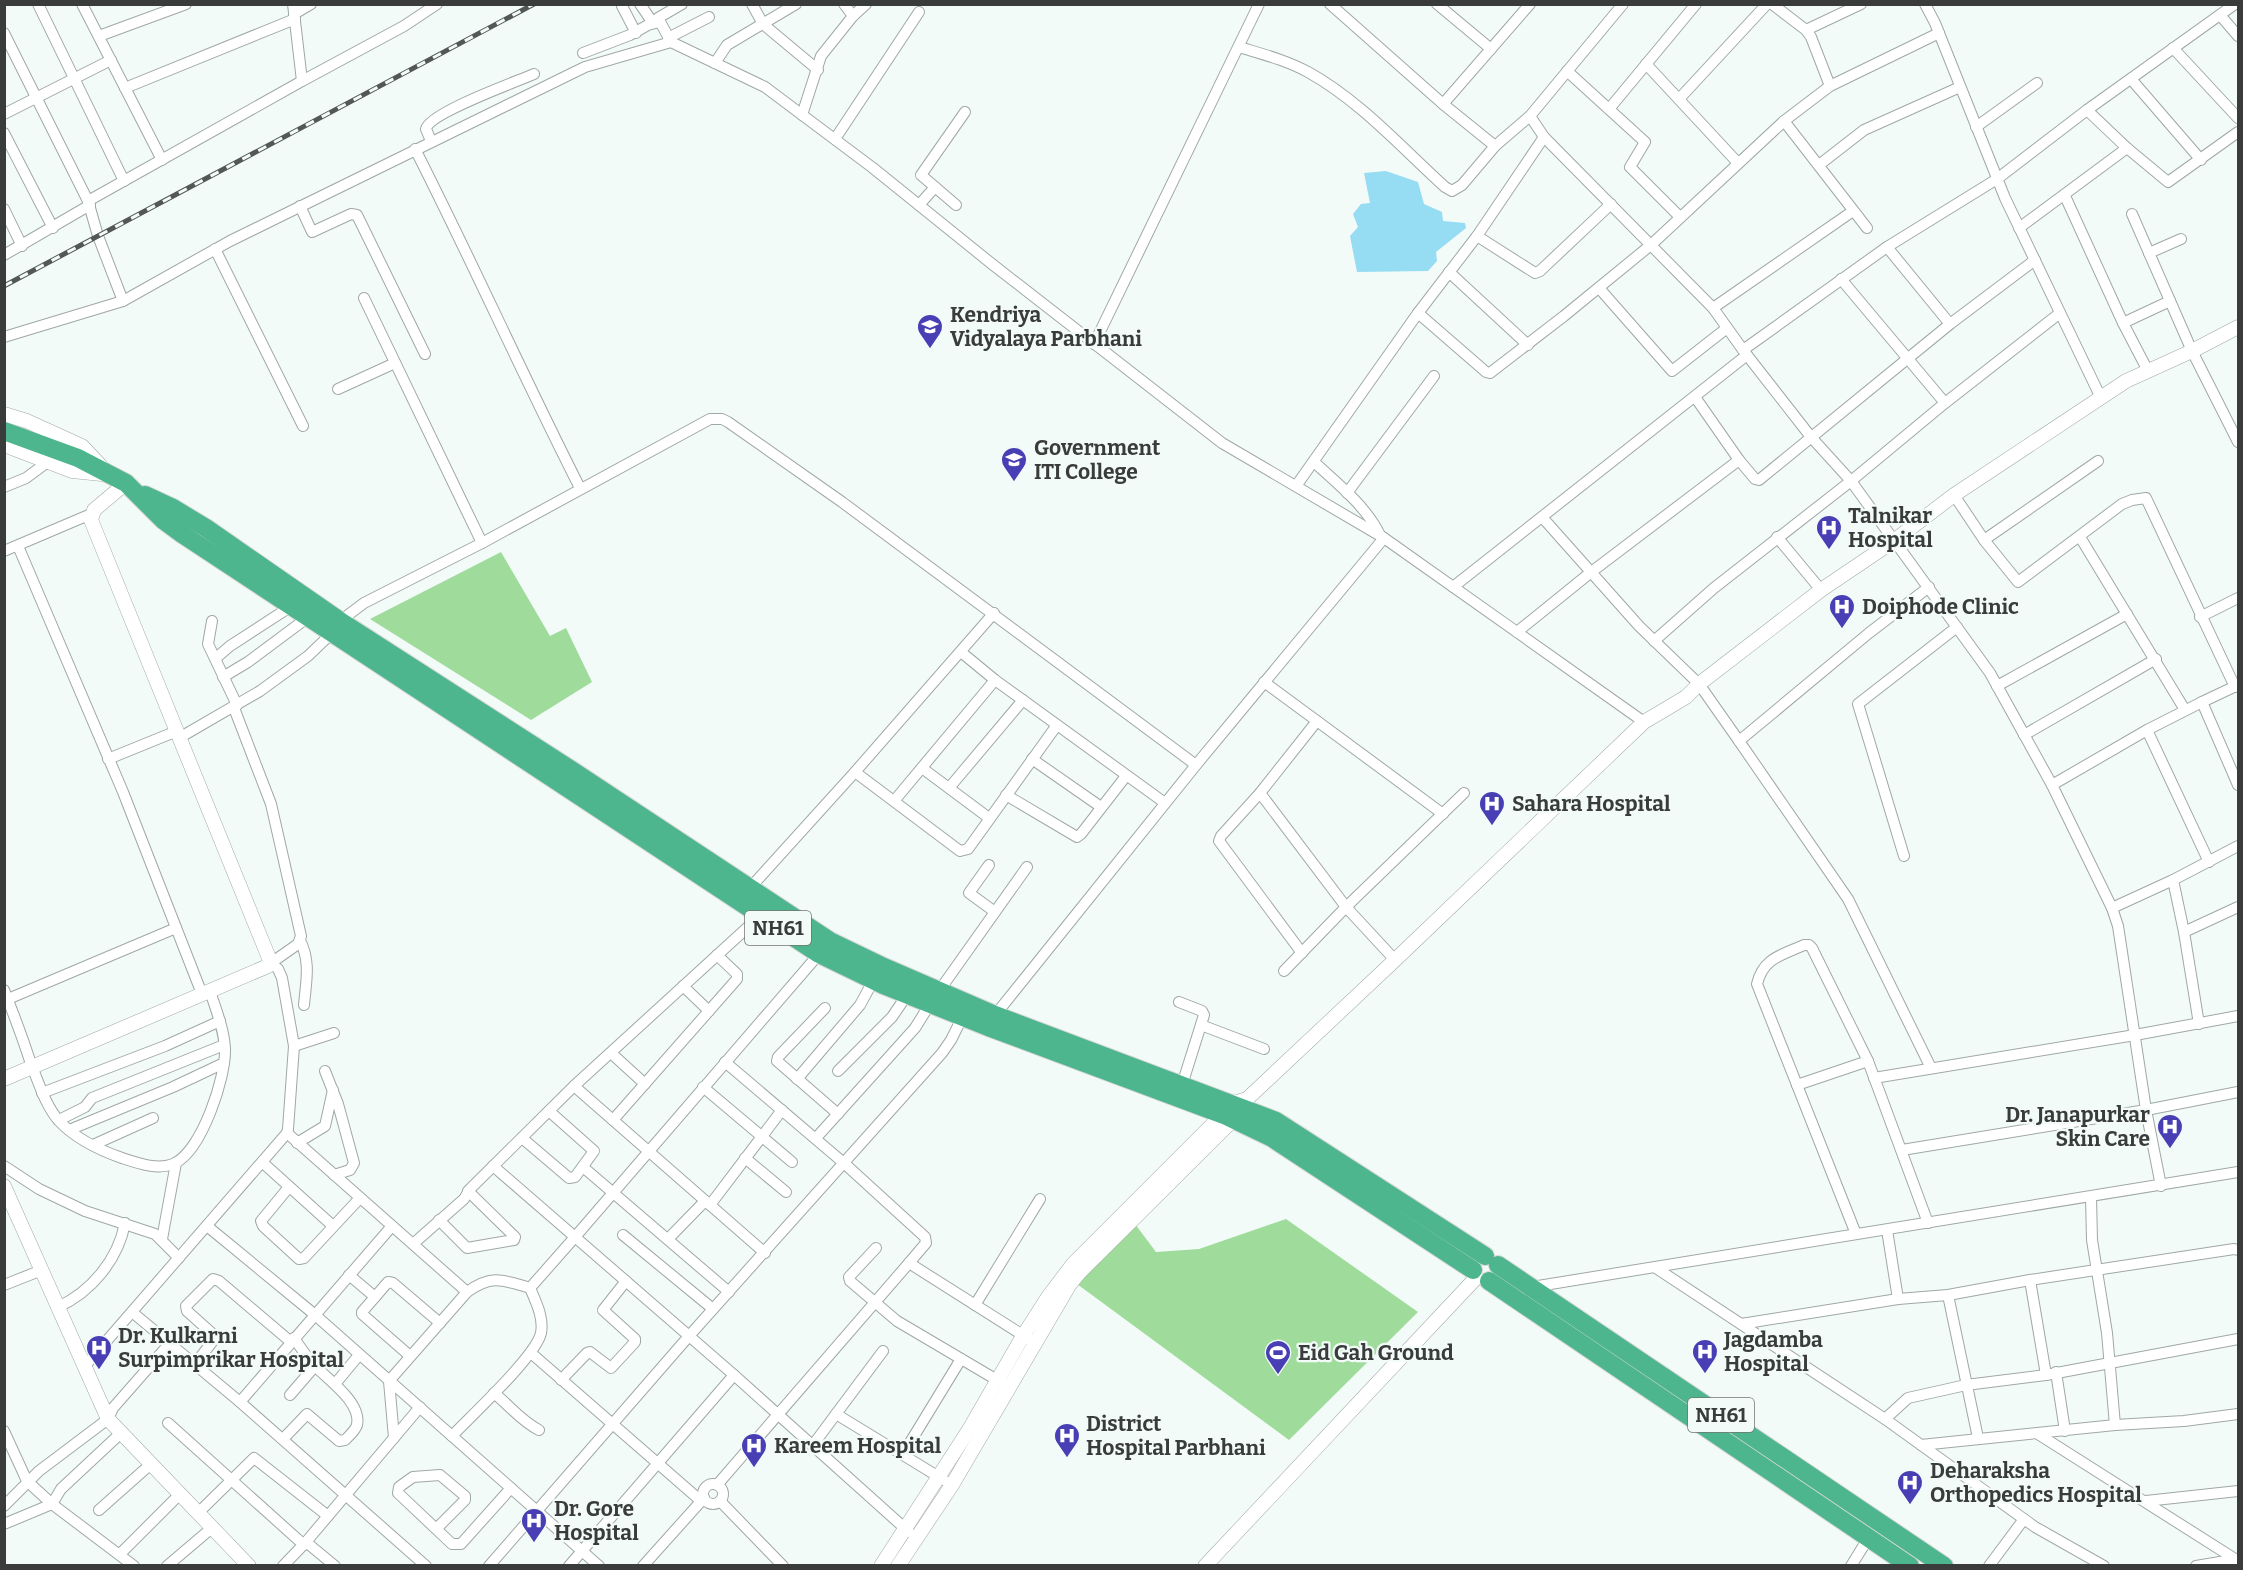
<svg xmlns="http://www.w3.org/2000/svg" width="2243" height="1570" font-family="Bitter,serif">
  <rect width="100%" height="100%" fill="#f3fbf9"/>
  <g fill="#9fdc9b">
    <path d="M501 552 550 636 566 628 592 682 531 720 370 619Z"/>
    <path d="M1286 1219 1418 1312 1289 1440 1077 1284 1132 1220 1156 1252 1199 1249Z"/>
  </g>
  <path fill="#96dcf3" d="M1386 171 1418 182 1424 204 1442 212 1443 221 1465 223 1466 228 1436 252 1437 261 1428 271 1357 272 1350 236 1358 227 1353 214 1361 204 1370 203 1364 173Z"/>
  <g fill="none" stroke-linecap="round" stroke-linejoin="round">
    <defs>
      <g id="minor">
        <path d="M38 4 124 181"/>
        <path d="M82 4 162 160"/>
        <path d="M640 4 653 23"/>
        <path d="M752 4 763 24 818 70"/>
        <path d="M844 4 853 16"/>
        <path d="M1330 4 1443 104 1495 146 1530 116"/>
        <path d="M1437 4 1491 49"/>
        <path d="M1623 4 1530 116 1544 137 1713 308 1743 350 1811 437 1851 481 1990 673 2052 785 2147 730 2202 702"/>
        <path d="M1772 4 1806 30 1811 37 1830 86"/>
        <path d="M1925 4 1935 23 2005 198 2101 398"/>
        <path d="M622 6 636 33"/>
        <path d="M294 14 311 4"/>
        <path d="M2220 15 2238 36"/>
        <path d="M1806 30 1861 4"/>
        <path d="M4 33 88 201"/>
        <path d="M99 36 186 4"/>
        <path d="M668 38 709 17"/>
        <path d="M671 42 658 18 682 4"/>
        <path d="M1239 47C1262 54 1286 60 1308 72 1359 100 1402 148 1445 187L1452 191 1462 185 1495 146"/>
        <path d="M2173 48 2238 118"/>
        <path d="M583 53 630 35 648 25 659 22"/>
        <path d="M715 63 727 45 796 4"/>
        <path d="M1646 64 1738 163"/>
        <path d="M1567 71 1645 142 1630 167 1680 217"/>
        <path d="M2131 79 2201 160"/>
        <path d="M302 81 404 26 437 4"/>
        <path d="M125 88 295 19"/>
        <path d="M1679 99 1767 4"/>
        <path d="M1443 104 1530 4"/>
        <path d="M1609 109 1696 4"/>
        <path d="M2087 110 2127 148 2168 182 2238 132"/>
        <path d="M4 114 111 60"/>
        <path d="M802 115 821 56 853 16 866 4"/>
        <path d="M1784 121 1867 228"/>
        <path d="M1976 127 2037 83"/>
        <path d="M4 133 53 228"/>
        <path d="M835 139 919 12"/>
        <path d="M431 141 426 129C429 113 516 82 534 74"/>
        <path d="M415 149C472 261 523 376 580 488"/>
        <path d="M1819 165 1864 130 1960 87"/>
        <path d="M2065 196 2123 323 2148 371"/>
        <path d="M919 205 935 187"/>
        <path d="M956 205 921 175 965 112"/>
        <path d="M300 206 312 232 351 214 357 215 425 354"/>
        <path d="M4 209 22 246"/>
        <path d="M2132 214 2192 351 2238 442"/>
        <path d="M2019 228 2127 148"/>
        <path d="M1477 236 1535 273 1540 271 1611 204"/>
        <path d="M1887 247 1950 324"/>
        <path d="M215 249 303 426"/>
        <path d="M2149 253 2181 239"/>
        <path d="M4 255 90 205"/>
        <path d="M1449 272 1528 345"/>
        <path d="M1841 279 1945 403"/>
        <path d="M1599 288 1672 371 1727 328"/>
        <path d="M364 298 482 543"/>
        <path d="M123 301 98 236 88 201 302 81 293 4"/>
        <path d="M1713 308 1853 211"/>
        <path d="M1418 313 1486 372 1490 373 1564 316 1652 244 1784 121 1830 86 1939 33"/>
        <path d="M2123 323 2170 301"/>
        <path d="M4 337 123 301 230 241 585 67 671 42 765 87 873 168 992 264 1222 443 1384 538"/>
        <path d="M1094 344 1259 4"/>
        <path d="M1743 350 1887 247 1997 179 2087 110 2235 4"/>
        <path d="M338 389 395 363"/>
        <path d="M1695 397 1739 460 1755 479 1759 480 1950 324 2035 260"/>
        <path d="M1314 462C1337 483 1366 506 1380 535"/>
        <path d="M1296 486 1418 313 1477 236 1544 137"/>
        <path d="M4 487 26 478 49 461"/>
        <path d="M1347 493 1434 376"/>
        <path d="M1954 495 1984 540 2018 582 2122 504 2132 500 2146 498 2235 687"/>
        <path d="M1542 517 1639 626 1699 684 1739 741 1848 899 1931 1068"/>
        <path d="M1777 537 1821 590"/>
        <path d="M2080 537 2185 710"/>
        <path d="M1984 540 2098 461"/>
        <path d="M18 546 123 792 202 994"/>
        <path d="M4 551 91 514"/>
        <path d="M1453 587 1747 355"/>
        <path d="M2200 617 2238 598"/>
        <path d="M212 621 208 644 237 705"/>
        <path d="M1517 632 1590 573 1739 460"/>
        <path d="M1654 641 1714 588 1851 481 1945 403 2060 313"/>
        <path d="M961 652 995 680 1165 803"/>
        <path d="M216 658 230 646 290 607"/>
        <path d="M223 677 248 662 307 618"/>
        <path d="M1264 682 1317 721 1260 793 1346 907 1395 960"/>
        <path d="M2238 685 2202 702 2238 785"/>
        <path d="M1997 686 2127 614"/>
        <path d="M1317 721 1443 814"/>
        <path d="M2147 730 2209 862"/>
        <path d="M2024 735 2156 659"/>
        <path d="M179 738 260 691 308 656 331 634 340 621 364 603 482 543 710 419H722L728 422 842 502 1196 765"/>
        <path d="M1739 741 1869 633 1929 587"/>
        <path d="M108 759 177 731"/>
        <path d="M1032 759 1101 807"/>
        <path d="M922 768 989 818"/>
        <path d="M855 772 960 851 968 849 1057 725"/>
        <path d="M2052 785 2112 908 2118 926 2146 1110 2161 1186"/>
        <path d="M949 788 1023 700"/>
        <path d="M1260 793 1221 836 1219 841 1302 953"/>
        <path d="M1006 795 1077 837 1081 834 1126 776"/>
        <path d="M894 801 995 680"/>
        <path d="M1904 856 1858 704 1957 627"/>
        <path d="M989 865 969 893 995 912"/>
        <path d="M2173 880 2184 932 2199 1024"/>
        <path d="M750 888 855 772 994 613"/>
        <path d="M2112 908 2173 880 2238 846"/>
        <path d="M2184 932 2238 907"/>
        <path d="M300 940C311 963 306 981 304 1005"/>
        <path d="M819 954 575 1237 734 1375 909 1532"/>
        <path d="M1284 971 1346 907 1464 793"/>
        <path d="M683 986 709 1011"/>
        <path d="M4 990C14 1015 23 1039 31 1064 39 1083 45 1105 59 1121 76 1139 99 1150 122 1158 137 1163 159 1171 175 1163 202 1150 226 1077 225 1049 224 1029 216 1010 210 991"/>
        <path d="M939 991 1027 867"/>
        <path d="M8 999 176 928"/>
        <path d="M1179 1002 1202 1011 1204 1015 1182 1085"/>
        <path d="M825 1008 778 1057 777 1061 838 1114"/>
        <path d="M992 1019 1196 765 1384 538 1644 722"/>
        <path d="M1201 1025 1264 1049"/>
        <path d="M294 1046 334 1033"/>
        <path d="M611 1053 645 1084"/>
        <path d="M725 1062 845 1164 925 1237 926 1243 909 1263"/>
        <path d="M325 1071 338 1104 354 1163 350 1170 334 1175"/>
        <path d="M838 1071 892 1017 907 995"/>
        <path d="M1874 1078 2135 1035 2238 1016"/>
        <path d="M797 1079 860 1005 873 981"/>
        <path d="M1797 1085 1868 1061"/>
        <path d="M574 1086 765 1253"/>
        <path d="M703 1087 792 1162"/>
        <path d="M42 1093 165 1046 220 1021"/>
        <path d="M59 1120 85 1107 92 1098 224 1045"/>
        <path d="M613 1120 737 979V974L717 955"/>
        <path d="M69 1130 173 1087 224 1063"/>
        <path d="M287 1133 467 1292"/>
        <path d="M522 1138 569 1178 575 1177 594 1151 549 1111"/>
        <path d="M816 1138 915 1028 930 1004"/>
        <path d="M297 1143 325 1126 333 1090"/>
        <path d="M93 1145 153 1118"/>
        <path d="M1902 1150 2146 1110 2238 1092"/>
        <path d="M745 1158 786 1192"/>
        <path d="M262 1162 333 1226"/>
        <path d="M4 1166 39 1189 85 1211 155 1234 179 1258"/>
        <path d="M493 1166 575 1237 530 1288C536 1302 544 1318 541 1333 536 1356 471 1416 452 1436L599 1566"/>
        <path d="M583 1167 729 1292"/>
        <path d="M289 1187 261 1221 263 1226 299 1259 304 1258 360 1198"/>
        <path d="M2091 1197 2092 1240 2107 1333 2115 1425"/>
        <path d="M710 1205 782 1110"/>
        <path d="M439 1220 467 1248 514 1240 515 1237 468 1191"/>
        <path d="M207 1226 314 1314 452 1436"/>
        <path d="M1887 1230 1898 1299"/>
        <path d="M1856 1234 1757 984C1763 958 1782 955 1804 945H1809L1812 948 1868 1061 1928 1223"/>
        <path d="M623 1235 713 1309"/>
        <path d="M162 1239 176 1163"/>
        <path d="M668 1239 705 1201"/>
        <path d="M413 1244 464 1199 470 1189 574 1086 760 916"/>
        <path d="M876 1248 849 1277 850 1281 897 1321 1002 1383"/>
        <path d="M1656 1268 1885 1419 2035 1527 2104 1566"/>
        <path d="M349 1275 375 1297 362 1312V1314L410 1356"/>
        <path d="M2030 1280 2046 1375"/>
        <path d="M4 1285 42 1270"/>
        <path d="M1532 1287 2238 1172"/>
        <path d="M1948 1295 1978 1438"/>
        <path d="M375 1297 388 1282 393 1283 440 1323"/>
        <path d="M975 1305 1040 1199"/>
        <path d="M58 1307C91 1292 118 1260 125 1223"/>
        <path d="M132 1312 240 1402 426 1566"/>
        <path d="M1741 1324 1898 1299 1948 1295 2030 1280 2234 1249 2238 1250"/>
        <path d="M531 1353 701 1501"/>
        <path d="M195 1364 216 1337 187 1311 186 1306 213 1279 219 1281 291 1342"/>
        <path d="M84 1367 287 1133 288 1129 294 1046 282 978 278 969 271 963 298 944 301 936 271 804 234 708"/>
        <path d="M2056 1372 2065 1431"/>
        <path d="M561 1380 587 1353 590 1352 611 1368 635 1342V1339L603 1310 626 1281"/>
        <path d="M335 1384 359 1355"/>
        <path d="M494 1393C509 1405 521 1421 539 1430"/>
        <path d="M290 1395 315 1366"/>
        <path d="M240 1402 392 1226"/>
        <path d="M836 1414 883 1351"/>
        <path d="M1885 1419 1908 1398 1966 1385 2046 1375 2238 1339"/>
        <path d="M168 1423 304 1545"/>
        <path d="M4 1431 27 1481 52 1504 134 1566"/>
        <path d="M2038 1434 2235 1559"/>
        <path d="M394 1438 389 1381 467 1292C492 1274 503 1280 530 1288"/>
        <path d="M283 1439 307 1414 339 1441 345 1440C349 1436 355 1431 357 1425 362 1402 327 1379 314 1365 307 1357 300 1347 294 1338"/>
        <path d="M813 1445 836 1414 952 1485"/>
        <path d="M1921 1445 2115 1425 2184 1421 2238 1414"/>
        <path d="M903 1454 961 1359"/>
        <circle cx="713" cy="1494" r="10"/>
        <path d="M717 1485 909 1263 1029 1339"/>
        <path d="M720 1501 783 1566"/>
        <path d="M2146 1501 2238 1491"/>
        <path d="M4 1506 39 1471 108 1419 113 1408 170 1343"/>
        <path d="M99 1510 152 1463"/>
        <path d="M199 1512 254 1458 328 1516"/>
        <path d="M4 1524 52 1504 61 1489 122 1432"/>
        <path d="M436 1529 465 1500V1496L440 1475 413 1477 399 1487 398 1493 452 1544H461L511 1488"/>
        <path d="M306 1542 335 1566"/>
        <path d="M120 1554 181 1493"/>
        <path d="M167 1566 213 1527"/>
        <path d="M283 1566 306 1542 420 1407"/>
        <path d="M489 1566 689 1336 942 1053 951 1040 964 1014"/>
        <path d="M569 1566 734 1375"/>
        <path d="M643 1566 704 1498"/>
        <path d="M1851 1566 1869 1537"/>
        <path d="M1989 1566 2024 1519"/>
        <path d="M2196 1566 2238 1559"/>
      </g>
      <g id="tertiary">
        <path d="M4 414 27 421 82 446 100 465"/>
        <path d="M4 445 72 471 102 474"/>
        <path d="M4 1079 268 966 271 963 91 520 94 510 126 483"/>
        <path d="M4 1186 108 1419 249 1566"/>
        <path d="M881 1566 970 1428 1023 1336 1048 1297 1073 1264 1234 1103 1247 1099 1395 960 1644 722 1686 697 1699 684 1821 590 1895 540 1954 495 2126 381 2192 351 2238 327"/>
        <path d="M898 1566 952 1485 1070 1284 1079 1273 1239 1114"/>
        <path d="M1205 1566 1476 1278"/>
      </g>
      <g id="trunk">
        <path d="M4 431 78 458 126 483 163 520 182 534 819 954 883 985 988 1027 1224 1115 1272 1138 1473 1270"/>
        <path d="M145 495 173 508 206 528 340 621 573 771 830 941 884 967 995 1015 1276 1121 1485 1256"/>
        <path d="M1498 1265 1944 1566"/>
        <path d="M1489 1281 1910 1566"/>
      </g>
    </defs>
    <use href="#minor" stroke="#a0a8a6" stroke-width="12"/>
    <use href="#tertiary" stroke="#a0a8a6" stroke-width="15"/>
    <use href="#trunk" stroke="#d7d8d8" stroke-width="20"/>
    <use href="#minor" stroke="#fff" stroke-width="10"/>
    <use href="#tertiary" stroke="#fff" stroke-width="14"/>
    <use href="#trunk" stroke="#4eb68f" stroke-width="18"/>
    <defs>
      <path id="rail" d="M4 286 534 4"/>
    </defs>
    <use href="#rail" stroke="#535756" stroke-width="5"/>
    <use href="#rail" stroke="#f3fbf9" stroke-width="3" stroke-dasharray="9" stroke-linecap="butt"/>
  </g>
  <defs>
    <symbol id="school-pin" viewBox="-11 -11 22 30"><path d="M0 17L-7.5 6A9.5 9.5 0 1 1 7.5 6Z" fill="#493fb5" stroke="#f3fbf9"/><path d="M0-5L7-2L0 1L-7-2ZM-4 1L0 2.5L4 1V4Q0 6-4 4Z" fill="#fff"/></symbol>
    <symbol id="university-pin" viewBox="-11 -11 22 30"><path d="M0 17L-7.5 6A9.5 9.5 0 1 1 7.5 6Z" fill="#493fb5" stroke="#f3fbf9"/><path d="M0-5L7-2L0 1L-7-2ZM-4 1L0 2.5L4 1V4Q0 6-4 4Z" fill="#fff"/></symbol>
    <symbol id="hospital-pin" viewBox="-11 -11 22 30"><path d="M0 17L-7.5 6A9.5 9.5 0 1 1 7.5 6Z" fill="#493fb5" stroke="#f3fbf9"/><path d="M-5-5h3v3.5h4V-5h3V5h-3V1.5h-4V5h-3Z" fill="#fff"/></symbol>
    <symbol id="stadium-pin" viewBox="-11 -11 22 30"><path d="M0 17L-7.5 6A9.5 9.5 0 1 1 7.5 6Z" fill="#493fb5" stroke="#f3fbf9"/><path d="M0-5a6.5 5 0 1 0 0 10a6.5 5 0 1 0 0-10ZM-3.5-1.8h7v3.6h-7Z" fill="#fff"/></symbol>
  </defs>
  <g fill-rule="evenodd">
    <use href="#school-pin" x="915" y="312" width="30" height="40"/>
    <use href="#university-pin" x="999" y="445" width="30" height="40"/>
    <use href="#hospital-pin" x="1814" y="513" width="30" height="40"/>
    <use href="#hospital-pin" x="1827" y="592" width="30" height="40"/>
    <use href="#hospital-pin" x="1477" y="789" width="30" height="40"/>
    <use href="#hospital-pin" x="2155" y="1112" width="30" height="40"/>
    <use href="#hospital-pin" x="84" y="1333" width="30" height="40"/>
    <use href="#hospital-pin" x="1690" y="1337" width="30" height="40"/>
    <use href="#stadium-pin" x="1263" y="1338" width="30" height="40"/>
    <use href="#hospital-pin" x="1052" y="1421" width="30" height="40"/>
    <use href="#hospital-pin" x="739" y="1431" width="30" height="40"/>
    <use href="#hospital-pin" x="1895" y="1468" width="30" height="40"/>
    <use href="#hospital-pin" x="519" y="1506" width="30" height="40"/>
  </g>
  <g text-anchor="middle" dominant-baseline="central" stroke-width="4.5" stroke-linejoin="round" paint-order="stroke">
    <g fill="#f3fbf9" stroke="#717574" stroke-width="1.5">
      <rect x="745" y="911" width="66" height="34" rx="4.5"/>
      <rect x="1688" y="1398" width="66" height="34" rx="4.5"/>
    </g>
    <g font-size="20" font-weight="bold" fill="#393c3b">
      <text x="778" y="928">NH61</text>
      <text x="1721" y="1415">NH61</text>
    </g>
    <g font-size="21" font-weight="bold" fill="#393c3b" stroke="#f3fbf9" text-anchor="start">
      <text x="950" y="315">Kendriya<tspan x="950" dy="24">Vidyalaya Parbhani</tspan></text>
      <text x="1034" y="448">Government<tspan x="1034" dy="24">ITI College</tspan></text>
      <text x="1848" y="516">Talnikar<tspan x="1848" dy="24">Hospital</tspan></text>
      <text x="1862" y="607">Doiphode Clinic</text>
      <text x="1512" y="804">Sahara Hospital</text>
      <text x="2150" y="1115" text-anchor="end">Dr. Janapurkar<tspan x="2150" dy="24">Skin Care</tspan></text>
      <text x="118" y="1336">Dr. Kulkarni<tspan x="118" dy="24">Surpimprikar Hospital</tspan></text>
      <text x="1724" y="1340">Jagdamba<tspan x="1724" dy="24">Hospital</tspan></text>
      <text x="1298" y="1353">Eid Gah Ground</text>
      <text x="1086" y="1424">District<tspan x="1086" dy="24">Hospital Parbhani</tspan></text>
      <text x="774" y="1446">Kareem Hospital</text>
      <text x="1930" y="1471">Deharaksha<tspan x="1930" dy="24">Orthopedics Hospital</tspan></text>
      <text x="554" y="1509">Dr. Gore<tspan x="554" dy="24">Hospital</tspan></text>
    </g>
  </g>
  <rect width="2243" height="1570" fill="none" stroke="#393c3b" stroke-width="12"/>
</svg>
